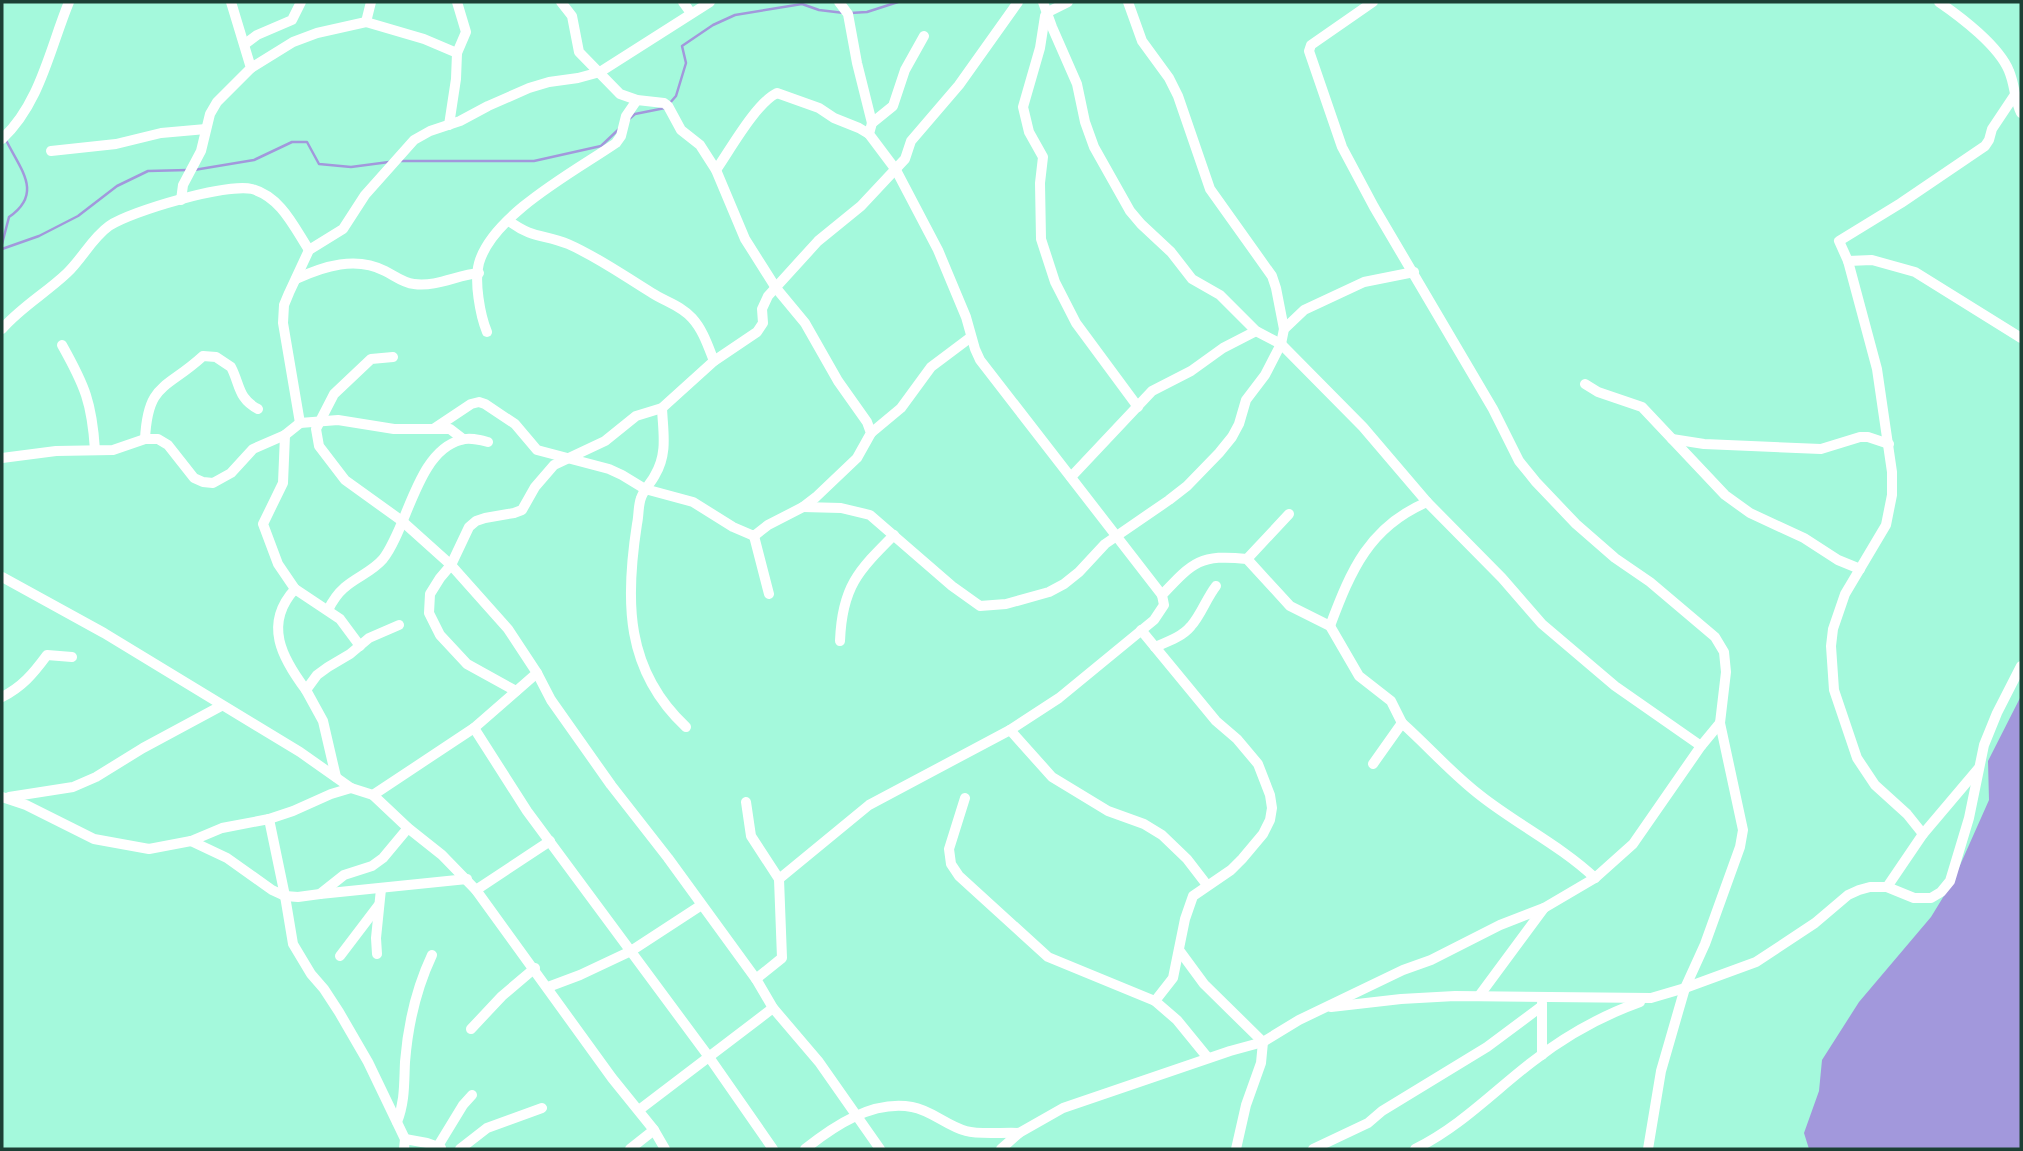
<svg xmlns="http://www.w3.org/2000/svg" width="2023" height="1151" font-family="Manrope,sans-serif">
  <rect width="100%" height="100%" fill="#a4f9dc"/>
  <path fill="#a298dc" d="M2021 696 2020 1149H1809L1804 1133 1819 1091 1822 1060 1859 1002 1931 917 1953 881 1989 800 1988 761Z"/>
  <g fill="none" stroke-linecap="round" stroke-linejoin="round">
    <g stroke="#a298dc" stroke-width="2.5">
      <path d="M850 13 867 12 898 2"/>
      <path d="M669 104 676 96 686 63 682 46 713 25 735 15 802 4 819 10 844 13"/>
      <path d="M628 120 635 114 665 108"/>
      <path d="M399 161H534L601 146 619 129"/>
      <path d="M194 170 254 160 292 142H307L319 164 351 167 389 162"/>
      <path d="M2 244 9 217C44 193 20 169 6 140"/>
      <path d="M2 249 39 236 78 216 117 186 148 171 188 170"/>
    </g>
    <g stroke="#fff" stroke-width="10">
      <path d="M457 2 466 32 457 53"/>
      <path d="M683 2 691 13"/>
      <path d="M839 2 848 14 857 63 872 123"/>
      <path d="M1043 2 1052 27 1077 84 1085 122 1094 147 1130 211 1141 224 1171 252 1192 279 1220 295 1256 331 1281 344 1363 427 1427 502 1502 578 1542 624 1615 686 1701 746"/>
      <path d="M1068 2 1048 12 1045 16 1040 48 1023 107 1029 132 1043 157 1040 183 1041 239 1055 282 1076 323 1138 407"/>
      <path d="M1128 2 1142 41 1169 78 1178 96 1210 189 1272 276 1276 288 1284 329"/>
      <path d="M1373 2 1311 45 1309 51 1342 147 1374 207 1493 409 1519 461 1536 482 1576 524 1615 558 1650 582 1715 637 1724 652 1726 672 1720 723 1743 830 1740 847 1705 944 1685 988 1661 1071 1648 1149"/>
      <path d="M1939 2C1961 17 1999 46 2009 71 2015 85 2014 98 2021 113"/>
      <path d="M366 22 424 39 457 53 456 79 449 125"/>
      <path d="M924 36 905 70 893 106 872 123 869 134 896 170 938 250 966 317 975 349 980 360 1162 595"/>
      <path d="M245 44 257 35 292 20 301 2"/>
      <path d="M251 68 293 42 317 33 366 22 371 2"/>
      <path d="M2 139C40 104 50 48 69 2"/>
      <path d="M51 151 116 144 161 133 206 129"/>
      <path d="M716 170C730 150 756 103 777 93L819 108 834 118 859 128 869 134"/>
      <path d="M181 200 183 185 201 151 210 114 217 102 251 68 231 2"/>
      <path d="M509 221C533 239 544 234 568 244 598 257 624 276 652 293 666 302 680 305 692 318 703 330 708 346 714 361"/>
      <path d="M1848 261 1872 260 1915 272 2021 338"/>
      <path d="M296 279C324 266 356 256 385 271 395 276 403 283 414 284 437 287 457 275 479 273"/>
      <path d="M2 329C21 307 46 293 67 273 82 259 92 238 109 226 131 211 227 183 252 189 281 197 294 227 309 250"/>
      <path d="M487 332C480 315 474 281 479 263 493 214 577 170 616 143L621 136 626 116 637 100"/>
      <path d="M62 345C85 386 92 403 95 450"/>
      <path d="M1585 384 1598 392 1642 407 1725 495 1750 513 1804 538 1838 560 1860 569"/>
      <path d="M662 408C663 432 668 453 655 475 651 483 644 489 641 498 638 506 639 515 637 524 625 601 625 670 686 727"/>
      <path d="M435 428 471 404 479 402 485 404 515 424 537 450 609 469 622 475 645 489 693 502 733 527 754 536 768 525 803 507 816 497 857 458 871 433 867 422 838 381 805 323 776 288 745 239 716 170 700 145 681 130 668 106 664 103 637 100 620 94 579 52 572 16 561 2"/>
      <path d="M871 433 901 408 931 367 971 337"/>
      <path d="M285 435 283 483 263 524 278 564 295 589 340 619 360 646"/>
      <path d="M145 439C148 382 166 390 203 356L216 357 231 367C240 384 238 399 258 409"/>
      <path d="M463 439 450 429H394L338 420 300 423 283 323 284 305 289 293 309 250 343 229 365 195 414 140 430 131 460 121 488 106 529 88 549 82 578 78 600 72 710 2"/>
      <path d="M1672 439 1704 444 1821 449 1860 437H1868L1889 444"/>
      <path d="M2 458 56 451 113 450 145 439H158L168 445 194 478 203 482 213 483 231 473 253 449 285 435 300 423"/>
      <path d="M1071 477 1152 391 1191 371 1223 348 1256 331"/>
      <path d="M803 507 841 508 870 515 952 586 980 606 1006 604 1049 592 1064 584 1079 572 1105 544 1169 500 1187 486 1219 453 1232 437 1239 424 1246 400 1265 375 1281 344 1284 329 1304 310 1364 282 1414 272"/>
      <path d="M754 536 769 594"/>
      <path d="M1247 559 1289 514"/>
      <path d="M2 577 104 633 300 752 351 788 373 795 408 828 442 855 476 890 612 1078 654 1130 665 1149"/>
      <path d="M295 589C263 624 282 658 306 690"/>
      <path d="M328 610C332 602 337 594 344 588 356 577 372 572 383 559 408 527 417 451 461 440 469 437 480 440 488 442"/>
      <path d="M1330 626C1351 570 1369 527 1427 502"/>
      <path d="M1141 630 1216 721 1237 739 1258 764 1270 795 1272 808 1270 820 1263 834 1242 859 1231 870 1193 896 1185 919 1173 978 1155 1001 1177 1020 1208 1058"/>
      <path d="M840 641C842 587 858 571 894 535"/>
      <path d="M1155 647C1167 642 1182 637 1191 626 1201 615 1206 599 1216 586"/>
      <path d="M537 673 551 700 611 785 668 858 756 979 773 1008 819 1062 880 1149"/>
      <path d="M516 691 467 664 440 635 429 613 430 594 440 578 451 565 469 527 476 521 485 518 514 513 522 510 535 487 554 465 605 441 636 416 662 408 714 361 757 332 763 323 762 309 768 296 818 241 861 206 905 159 911 141 959 85 1018 2"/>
      <path d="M2 697C22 687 33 674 47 655L72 657"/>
      <path d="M1402 723C1429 747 1452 774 1481 796 1518 825 1561 846 1595 878"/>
      <path d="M474 728 527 811 709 1057 773 1149"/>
      <path d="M1010 730 1052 777 1108 811 1144 824 1162 835 1187 859 1207 885"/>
      <path d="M336 777 323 721 306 690 317 675 328 667 350 654 369 638 399 625"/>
      <path d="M373 795 474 728 537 673 508 629 451 565 402 521 345 480 319 446 316 429 334 394 371 359 393 357"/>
      <path d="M2 797 26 805 94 839 149 849 191 841 222 828 269 819 293 811 331 794 351 788"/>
      <path d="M9 797 73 787 96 777 143 748 221 706"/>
      <path d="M965 798 949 849 951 864 959 876 1048 957 1155 1001"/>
      <path d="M746 802 751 836 779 879"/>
      <path d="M269 819 285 896 293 944 311 974 324 989 339 1012 368 1062 405 1139 404 1149"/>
      <path d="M1923 834 1907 814 1875 785 1857 758 1834 690 1831 646 1833 629 1845 594 1886 525 1892 495V472L1877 369 1848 261 1839 241 1901 203 1985 146 1989 140 1992 129 2014 96"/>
      <path d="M191 841 227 858 272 890 285 896 298 897 320 894 344 875 372 866 383 858 408 828"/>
      <path d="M1887 887 1923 834 1978 769"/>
      <path d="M476 890 550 841"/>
      <path d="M320 894 467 879"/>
      <path d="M1179 950 1204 984 1263 1042 1261 1063 1246 1105 1236 1149"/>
      <path d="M377 954 376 938 381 889"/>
      <path d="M340 956 378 906"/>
      <path d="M756 979 782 958 779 879 869 805 1010 730 1059 698 1154 620 1164 605 1162 595C1193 562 1200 554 1247 559L1290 606 1330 626 1359 676 1391 701 1402 723 1373 764"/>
      <path d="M548 987 580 975 631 951 700 906"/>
      <path d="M1479 996 1544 908"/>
      <path d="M1331 1007 1401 999 1455 996 1651 998 1685 988 1756 962 1815 923 1848 895 1859 890 1870 887H1887L1914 898H1931L1941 892 1950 881 1969 818 1984 745 1997 713 2021 666"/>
      <path d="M471 1029 502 996 535 968"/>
      <path d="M1542 1055V1003"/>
      <path d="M639 1110 773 1008"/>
      <path d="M397 1122C405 1102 404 1083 405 1062 408 1024 416 989 432 955"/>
      <path d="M405 1139 427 1143 441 1148"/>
      <path d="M438 1146 463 1105 472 1095"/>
      <path d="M460 1149 487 1128 542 1108"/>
      <path d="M630 1149 654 1130"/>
      <path d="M805 1149C834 1126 872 1100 912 1107 931 1110 947 1126 966 1131 980 1135 1004 1132 1019 1133"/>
      <path d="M1001 1149 1019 1133 1063 1108 1230 1051 1263 1042 1299 1020 1403 970 1431 960 1500 925 1544 908 1595 878 1633 844 1701 746 1720 723"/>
      <path d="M1313 1149 1368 1123 1382 1111 1487 1047 1542 1006"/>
      <path d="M1415 1149C1460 1127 1493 1092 1532 1062 1565 1036 1601 1016 1640 1002"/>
    </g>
  </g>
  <rect width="2023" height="1151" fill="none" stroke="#1c4035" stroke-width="7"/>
</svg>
